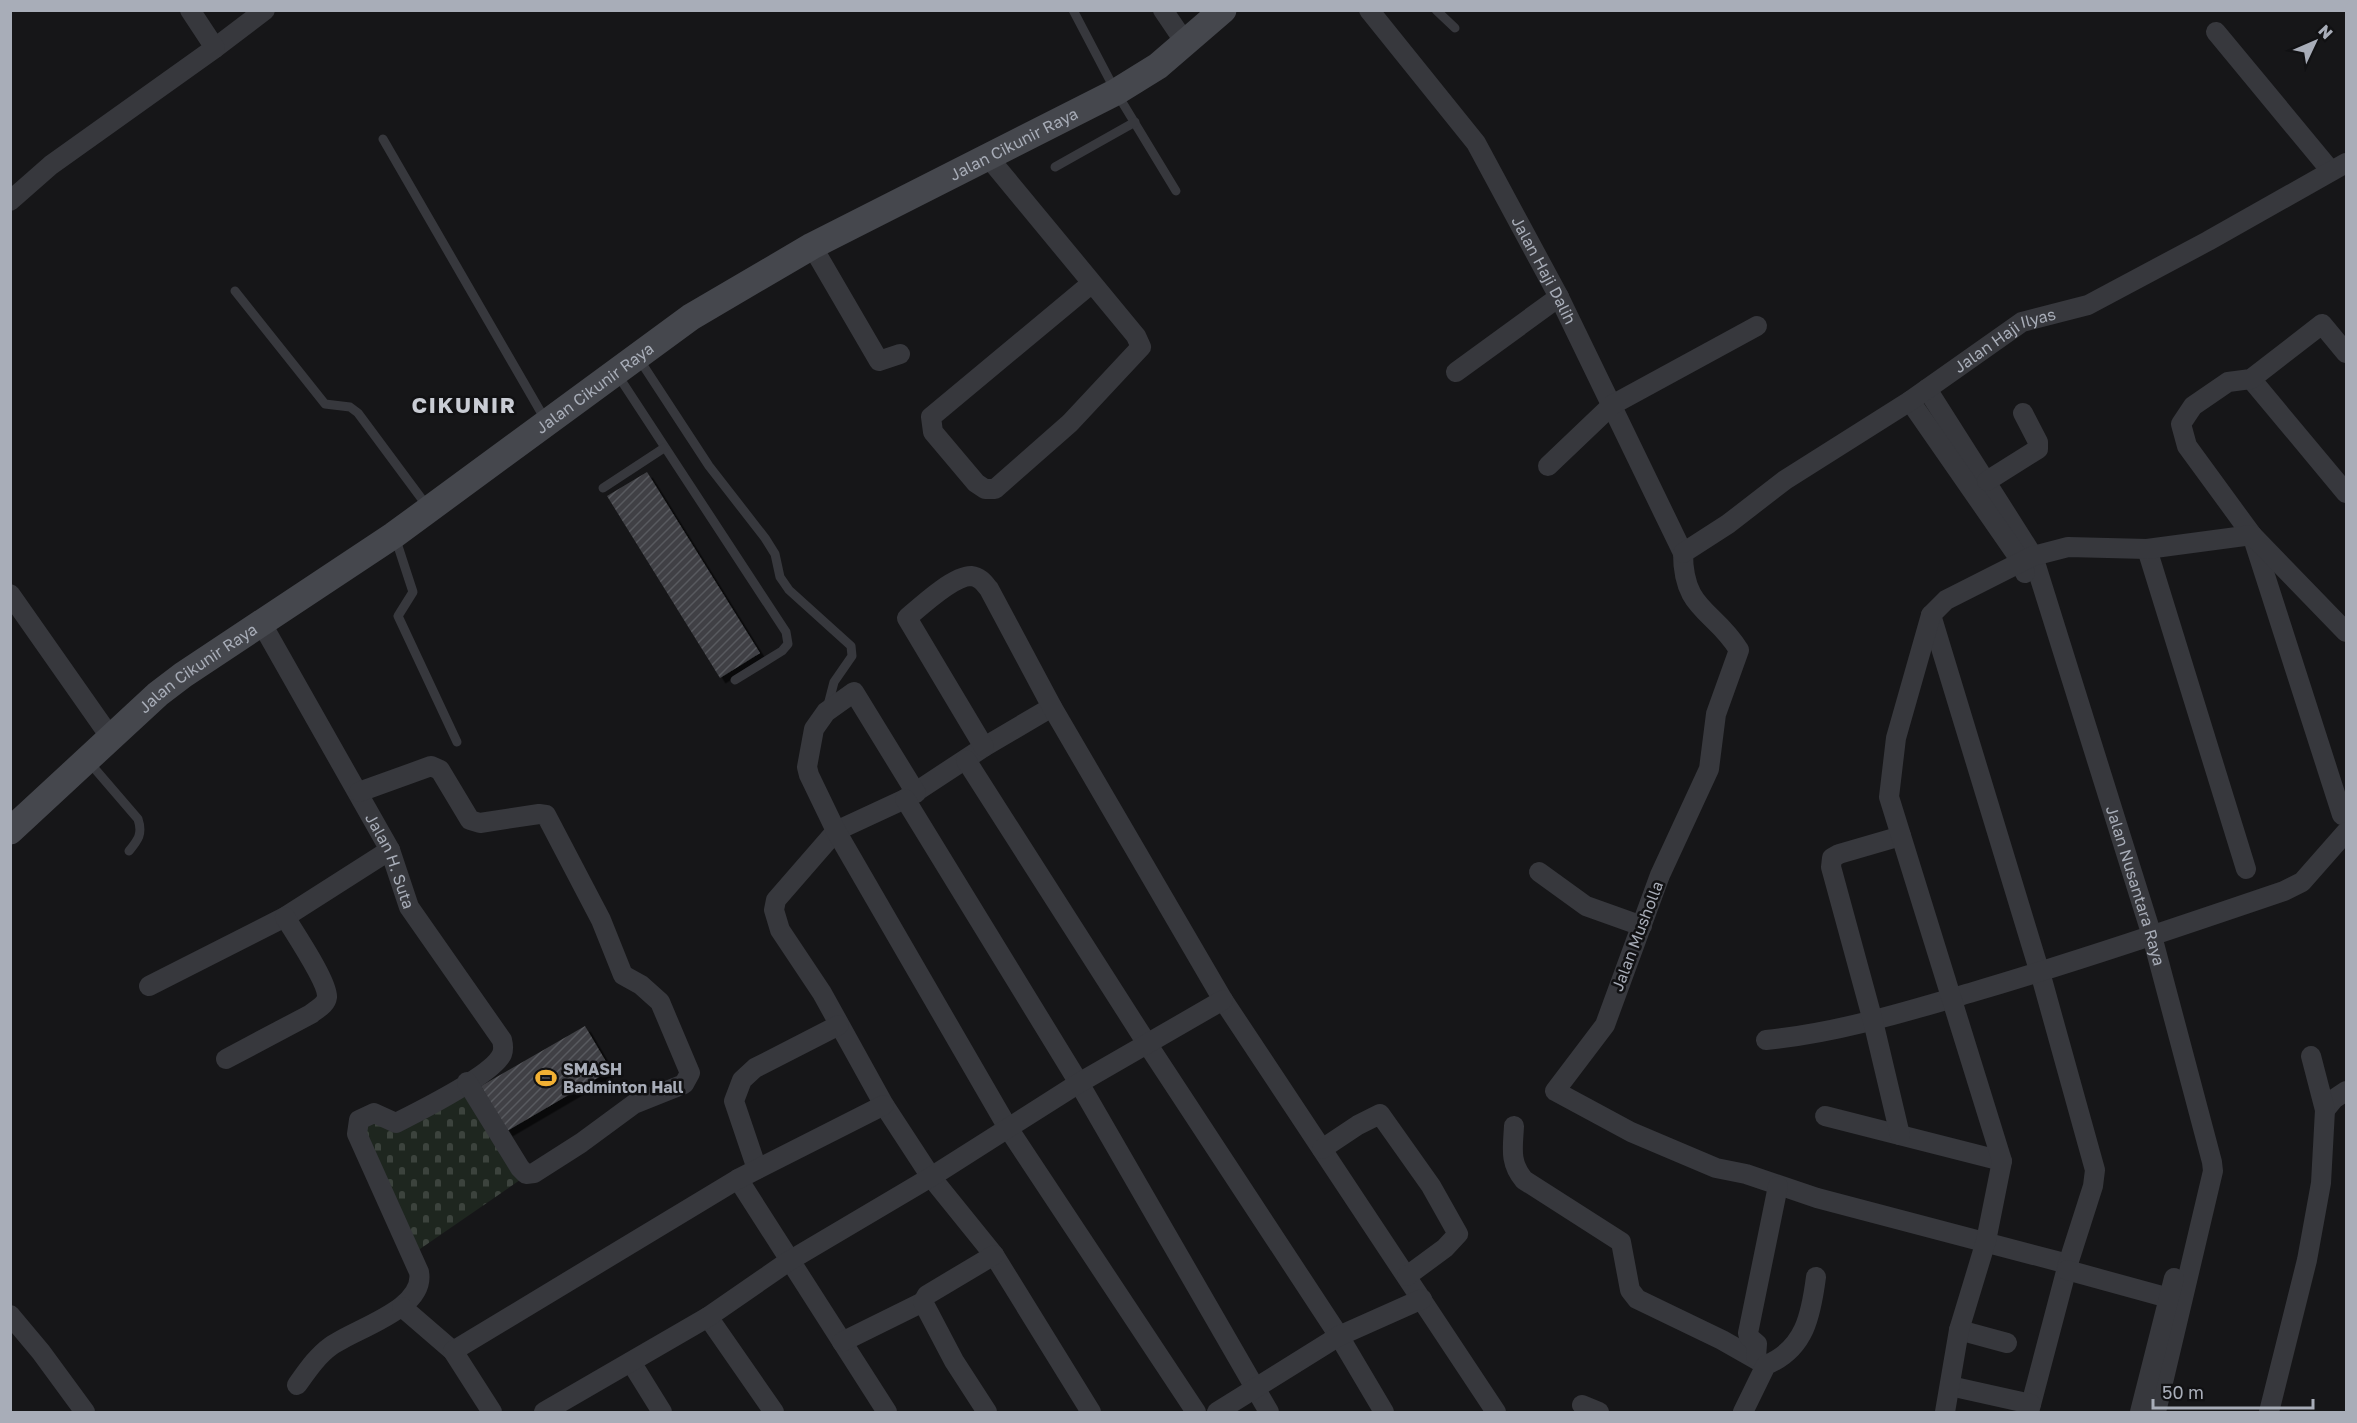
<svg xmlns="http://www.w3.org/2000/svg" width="2357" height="1423" font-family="'Golos Text',sans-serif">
  <defs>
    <pattern id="cemetery-stones" width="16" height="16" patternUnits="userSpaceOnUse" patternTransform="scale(1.5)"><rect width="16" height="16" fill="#1e261f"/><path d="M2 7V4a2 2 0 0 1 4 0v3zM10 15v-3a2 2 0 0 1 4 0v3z" fill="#3c433d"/></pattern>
    <pattern id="building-hatch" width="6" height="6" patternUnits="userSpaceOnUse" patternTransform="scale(1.5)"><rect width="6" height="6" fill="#404145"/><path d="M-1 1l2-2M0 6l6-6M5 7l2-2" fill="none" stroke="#595a5e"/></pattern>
    <filter id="shadow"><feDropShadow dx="5.5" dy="5.5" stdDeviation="0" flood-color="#0009"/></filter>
  </defs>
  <rect width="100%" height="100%" fill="#161618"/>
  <path fill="url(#cemetery-stones)" d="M466 1093 520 1180 417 1251 363 1130 377 1120Z"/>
  <g fill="url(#building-hatch)" filter="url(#shadow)">
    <path d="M647 472 760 653 720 678 607 496Z"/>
    <path d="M585 1026 611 1070 507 1131 481 1086Z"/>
  </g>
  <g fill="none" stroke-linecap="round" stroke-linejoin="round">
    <g stroke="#37383d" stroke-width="9">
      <path d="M1073 10 1116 92 1176 191"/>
      <path d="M1436 10 1455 28"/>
      <path d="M383 139 546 421"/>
      <path d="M1055 167 1135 122"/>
      <path d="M235 291 325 404 350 407 358 413 427 506"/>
      <path d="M639 359 709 466 765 538 775 554 780 577 789 590 851 646 852 656 834 682 827 709"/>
      <path d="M617 374 786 632 788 644 782 651 735 680"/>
      <path d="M603 488 664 448"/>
      <path d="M395 537 413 592 398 616 457 742"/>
      <path d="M89 762 138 819C143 834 138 840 129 851"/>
    </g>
    <g stroke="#37383d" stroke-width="20">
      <path d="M1163 10 1186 44"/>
      <path id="s1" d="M1369 10 1476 143 1559 297 1683 553C1683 611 1714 609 1739 650L1716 714 1709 769 1660 875 1605 1025 1555 1091 1631 1132 1716 1168 1746 1174 1817 1198 2068 1264"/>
      <path d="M2216 32 2331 171"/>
      <path d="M215 48 265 10"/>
      <path d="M988 157 1136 336 1141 347 1070 423 995 489H985L976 483 933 432 931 417 1092 283"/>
      <path d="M10 201 51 165 215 48 190 10"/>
      <path d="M812 246 879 361 900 354"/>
      <path d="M1456 372 1559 297"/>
      <path d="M2251 379 2346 493"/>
      <path id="s2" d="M1927 389 2033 556 2152 936 2212 1162 2213 1171 2156 1412"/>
      <path d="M1910 401 2021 561 2025 573"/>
      <path d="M1548 466 1612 405 1757 326"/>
      <path d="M1987 481 2038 449V442L2023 413"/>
      <path d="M2147 549 2246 869"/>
      <path id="s3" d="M1683 553 1728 524 1785 480 1910 401 2022 322 2088 305 2208 241 2346 163"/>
      <path d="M10 594 111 738"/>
      <path d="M1931 615 2043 983 2095 1170 2093 1186 2068 1264 2029 1412"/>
      <path id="s4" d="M262 624 390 850 409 907 502 1040C503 1044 504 1049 502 1054 494 1074 418 1112 396 1123L374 1113 359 1120 357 1134 419 1272C426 1309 356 1328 331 1346 317 1356 307 1371 297 1385"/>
      <path d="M1052 707 984 747 905 799 836 831 776 900 774 910 780 930 822 993 884 1105 931 1177 994 1255 1091 1412"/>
      <path d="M984 747 907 618C921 606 953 576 971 576 980 577 984 583 989 589L1052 707 1223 1000 1496 1412"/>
      <path d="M966 760 1146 1042 1339 1336 1384 1412"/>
      <path d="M359 792 431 766 440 770 470 820 480 823 539 814 546 815 601 920 623 975 641 985 660 1002 690 1073 684 1084 634 1104 581 1143 534 1173 526 1174 520 1168 467 1082"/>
      <path d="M916 793 854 692 826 712 814 729 807 767 809 775 836 831 1008 1128 1196 1412"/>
      <path d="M905 799 1079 1083 1269 1412"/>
      <path d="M2342 815 2252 535 2187 446 2181 424 2193 406 2228 382 2251 379 2322 324 2346 353"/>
      <path d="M1539 872 1586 906 1642 926"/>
      <path d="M149 986 285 917 390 850"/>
      <path d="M1766 1040C1837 1033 1905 1012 1973 992 2078 961 2181 926 2284 891L2302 882 2346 832"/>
      <path d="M226 1059 311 1014C317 1009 326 1005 327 997 328 982 294 932 285 917"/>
      <path d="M2325 1110 2334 1099 2346 1091"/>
      <path d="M1825 1116 2002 1161"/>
      <path d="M1514 1126C1513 1147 1509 1162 1524 1180L1621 1242 1630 1290 1637 1299 1722 1340 1766 1365"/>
      <path d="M1900 1135 1873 1021 1831 867 1832 858 1839 854 1901 836"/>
      <path d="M1322 1149 1358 1125 1380 1114 1431 1186 1458 1234 1445 1248 1407 1276"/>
      <path d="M757 1169 734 1101 742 1080 755 1068 839 1025"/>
      <path d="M738 1179 887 1412"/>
      <path d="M2067 1270 2169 1298"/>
      <path d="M402 1307 453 1351"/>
      <path d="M10 1315 41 1352 85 1412"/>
      <path d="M708 1317 774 1412"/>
      <path d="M1959 1330 2007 1343"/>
      <path d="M842 1342 923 1302"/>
      <path d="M1756 1357 1757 1344 1749 1337 1748 1333 1778 1186"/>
      <path d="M631 1362 662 1412"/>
      <path d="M1950 1386 2031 1404"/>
      <path d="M1582 1405 1599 1412"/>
      <path d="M492 1412 453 1351 738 1179 884 1105"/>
      <path d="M544 1412 708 1317 789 1261 931 1177 1079 1083 1223 1000"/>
      <path d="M987 1412 954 1361 923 1302 927 1295 994 1255"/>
      <path d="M1217 1412 1339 1336 1422 1299"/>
      <path d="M1743 1412 1766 1365C1805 1349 1811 1315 1816 1277"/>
      <path d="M1945 1412 1959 1330 1986 1241 2002 1161 1889 797 1896 738 1931 615 1946 600 2033 556 2068 547 2147 549 2252 535 2346 632"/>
      <path d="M2140 1412 2174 1278"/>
      <path d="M2269 1412 2307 1260 2321 1183 2325 1110 2311 1056"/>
    </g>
    <path stroke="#45474d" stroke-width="27" id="s5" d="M10 831 158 694 183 675 394 535 691 317 812 246 1116 92 1158 66 1223 10"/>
  </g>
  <defs>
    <symbol id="stadium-bare" viewBox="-9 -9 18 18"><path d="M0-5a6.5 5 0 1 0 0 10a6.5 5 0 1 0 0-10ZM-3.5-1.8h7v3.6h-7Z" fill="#f2b134" stroke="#111113" stroke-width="2.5" paint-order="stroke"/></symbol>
  </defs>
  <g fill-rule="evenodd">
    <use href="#stadium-bare" x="531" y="1063" width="30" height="30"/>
  </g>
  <g text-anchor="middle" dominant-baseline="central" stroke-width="5" stroke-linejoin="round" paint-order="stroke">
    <g font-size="16" fill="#a8adb8" stroke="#111113">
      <text stroke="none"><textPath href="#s5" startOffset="1221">Jalan Cikunir Raya</textPath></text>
      <text stroke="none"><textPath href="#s1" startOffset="315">Jalan Haji Dalih</textPath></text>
      <text stroke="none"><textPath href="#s3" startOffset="387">Jalan Haji Ilyas</textPath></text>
      <text stroke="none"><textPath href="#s5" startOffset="735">Jalan Cikunir Raya</textPath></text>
      <text stroke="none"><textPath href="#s5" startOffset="249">Jalan Cikunir Raya</textPath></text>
      <text stroke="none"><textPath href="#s4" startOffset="270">Jalan H. Suta</textPath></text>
      <text stroke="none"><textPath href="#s2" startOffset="543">Jalan Nusantara Raya</textPath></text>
      <text transform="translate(1637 936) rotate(-69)">Jalan Musholla</text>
    </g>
    <g font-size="16" font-weight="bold" fill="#a8adb8" stroke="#111113" text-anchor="start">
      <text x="563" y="1069">SMASH<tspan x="563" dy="18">Badminton Hall</tspan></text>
    </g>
    <g font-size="22" font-weight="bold" letter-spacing="1.5" fill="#c9ccd4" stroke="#111113">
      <text x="464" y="404">CIKUNIR</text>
    </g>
  </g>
  <rect width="2357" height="1423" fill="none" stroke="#a8adb8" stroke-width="24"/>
  <g transform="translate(2315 42) rotate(46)" stroke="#111113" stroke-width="4.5" paint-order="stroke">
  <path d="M0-4.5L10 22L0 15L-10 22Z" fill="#a8adb8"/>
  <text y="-9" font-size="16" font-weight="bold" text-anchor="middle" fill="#a8adb8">N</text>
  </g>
  <path d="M2153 1399v9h160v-9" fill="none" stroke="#a8adb8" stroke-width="3"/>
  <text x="2162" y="1399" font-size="18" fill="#a8adb8" stroke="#111113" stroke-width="4.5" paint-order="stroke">50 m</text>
</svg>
